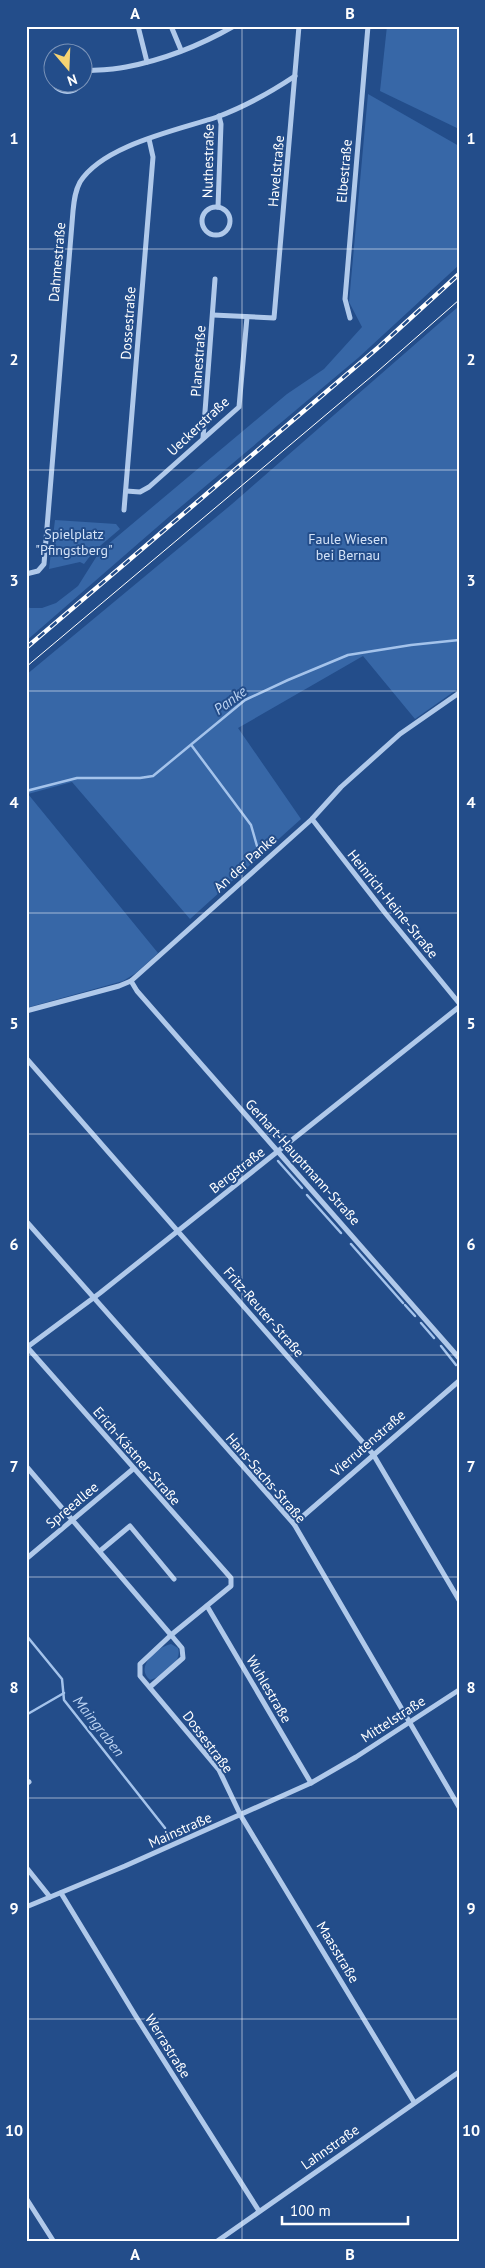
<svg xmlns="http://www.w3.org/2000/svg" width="485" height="2268" font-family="'PT Sans',sans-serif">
  <rect width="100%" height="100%" fill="#234d8a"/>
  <g fill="#3767a7">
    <path d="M387 26H459V129L380 91Z"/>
    <path d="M368 94 459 146V265L358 358 171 515 26 641V606L30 608H42L56 603 78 586 100 551 287 394 324 369 362 327 349 302Z"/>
    <path d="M459 306V688L415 719 363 656 238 728 301 819 190 919 72 782 28 794 158 953 136 973 123 981 26 1008V675L232 504Z"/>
    <path d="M55 520 116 524 120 529 94 551 84 564 80 562 49 569Z"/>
    <path d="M171 1644 178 1648C183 1662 162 1677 150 1680 134 1667 157 1647 171 1644Z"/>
  </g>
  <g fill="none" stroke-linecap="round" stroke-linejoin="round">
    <g stroke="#a4c3eb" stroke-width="2.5">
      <path d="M192 746 251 825 259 853"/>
      <path d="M26 791 77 778H140L153 776 245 700 288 680 348 655 411 645 459 640"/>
      <path d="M278 1161 302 1188"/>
      <path d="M307 1195 341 1233"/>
      <path d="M351 1244 403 1303"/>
      <path d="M405 1305 415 1316"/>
      <path d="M421 1323 434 1338"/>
      <path d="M441 1346 456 1365"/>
      <path d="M26 1635 62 1679 64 1700 165 1828"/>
      <path d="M26 1715 64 1693"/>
    </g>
    <g stroke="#b0c9ea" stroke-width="5">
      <path d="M138 26 147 62"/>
      <path d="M171 26 181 50"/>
      <path d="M52 70C47 90 71 100 83 82V70"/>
      <path d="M83 71C97 70 112 70 126 67 163 60 201 45 234 26"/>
      <circle cx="216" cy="221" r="14"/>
      <path d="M218 207 221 124 219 116"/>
      <path d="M213 315 274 318 299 26"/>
      <path d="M350 318 345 299 368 26"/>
      <path d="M203 438 215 279"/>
      <path d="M126 491 140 492 149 487 239 407 247 317"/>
      <path d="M124 510 153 157 149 139"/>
      <path d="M26 574 38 571 44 564 73 211C74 201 75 191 80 182 103 145 178 130 217 117 244 107 271 92 295 76"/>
      <path d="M312 819 386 914 459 1003"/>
      <path d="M131 981 137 991 459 1358"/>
      <path d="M26 1011 119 986 131 981 312 819 341 787 400 734 459 693"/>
      <path d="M26 1058 373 1454 459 1600"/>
      <path d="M26 1221 294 1524 459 1807"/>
      <path d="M27 1347 231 1578V1586L171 1635 182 1648 183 1658 150 1687"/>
      <path d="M26 1348 100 1293 459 1007"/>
      <path d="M26 1466 171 1635 140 1664V1676L219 1770 241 1816 414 2102"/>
      <path d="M294 1524 459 1381"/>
      <path d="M100 1551 130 1526 174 1579"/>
      <path d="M26 1559 133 1469"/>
      <path d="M207 1606 311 1783"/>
      <path d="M26 1784 29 1782"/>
      <path d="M26 1867 50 1897"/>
      <path d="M61 1893 135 2015 259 2211"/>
      <path d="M26 1907 125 1866 311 1783 356 1757 459 1690"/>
      <path d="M26 2198 54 2242"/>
      <path d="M216 2242 459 2072"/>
    </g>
    <path stroke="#fff" stroke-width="1" d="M26 667 378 371 459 300"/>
    <defs>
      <path id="rail" d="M26 648 380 346 459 274"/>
    </defs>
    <use href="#rail" stroke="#fff" stroke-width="4.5"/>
    <use href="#rail" stroke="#234d8a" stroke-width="2.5" stroke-dasharray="8" stroke-linecap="butt"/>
  </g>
  <path fill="none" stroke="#fff" stroke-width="1" stroke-opacity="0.55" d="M242 26V2242M26 249H459M26 470H459M26 691H459M26 913H459M26 1134H459M26 1355H459M26 1577H459M26 1798H459M26 2019H459"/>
  <g text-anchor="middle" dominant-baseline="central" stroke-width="4" stroke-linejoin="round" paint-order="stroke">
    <g font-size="14" fill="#fff" stroke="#234d8a">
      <text transform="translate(208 161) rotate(-89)">Nuthestraße</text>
      <text transform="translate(276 171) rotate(-85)">Havelstraße</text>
      <text transform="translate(344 171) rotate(-85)">Elbestraße</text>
      <text transform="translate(57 262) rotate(-85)">Dahmestraße</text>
      <text transform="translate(128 323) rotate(-86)">Dossestraße</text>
      <text transform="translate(198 361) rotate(-86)">Planestraße</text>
      <text transform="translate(198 426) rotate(-43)">Ueckerstraße</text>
      <text transform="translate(245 863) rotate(-42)">An der Panke</text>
      <text transform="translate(393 904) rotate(51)">Heinrich-Heine-Straße</text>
      <text transform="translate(303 1162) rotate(48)">Gerhart-Hauptmann-Straße</text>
      <text transform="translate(237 1170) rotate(-38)">Bergstraße</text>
      <text transform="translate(264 1312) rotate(49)">Fritz-Reuter-Straße</text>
      <text transform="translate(368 1443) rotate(-41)">Vierrutenstraße</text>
      <text transform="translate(137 1456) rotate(49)">Erich-Kästner-Straße</text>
      <text transform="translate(266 1478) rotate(49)">Hans-Sachs-Straße</text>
      <text transform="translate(72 1505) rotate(-40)">Spreeallee</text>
      <text transform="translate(269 1689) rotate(60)">Wuhlestraße</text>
      <text transform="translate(393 1719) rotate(-33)">Mittelstraße</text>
      <text transform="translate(208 1742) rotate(53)">Dossestraße</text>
      <text transform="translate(180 1830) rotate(-24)">Mainstraße</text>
      <text transform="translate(338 1952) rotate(59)">Maasstraße</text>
      <text transform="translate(168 2046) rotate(58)">Werrastraße</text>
      <text transform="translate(330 2147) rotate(-35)">Lahnstraße</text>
    </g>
    <g font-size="14" fill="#d4e3f8" stroke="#234d8a">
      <text x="74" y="534">Spielplatz<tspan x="74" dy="16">"Pfingstberg"</tspan></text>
      <text x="348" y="539">Faule Wiesen<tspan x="348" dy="16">bei Bernau</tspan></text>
    </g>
    <g font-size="15" font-style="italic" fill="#bcd3f2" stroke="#234d8a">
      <text transform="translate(230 700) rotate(-36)">Panke</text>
      <text transform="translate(99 1726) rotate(52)">Maingraben</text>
    </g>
  </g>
  <rect width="485" height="2268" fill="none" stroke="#234d8a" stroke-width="55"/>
  <g transform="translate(68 68) rotate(161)"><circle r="24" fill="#234d8a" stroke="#7b94b9"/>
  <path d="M0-4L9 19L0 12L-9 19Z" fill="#f6d372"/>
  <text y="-8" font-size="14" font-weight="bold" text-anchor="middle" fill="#ffffff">N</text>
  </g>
  <path d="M282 2216v8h126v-8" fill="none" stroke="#ffffff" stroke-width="2.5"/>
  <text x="290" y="2216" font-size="15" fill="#ffffff" stroke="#234d8a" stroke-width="4" paint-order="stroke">100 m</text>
  <rect x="28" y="28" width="430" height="2212" fill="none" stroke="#fff" stroke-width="2"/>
  <g font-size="16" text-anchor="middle" font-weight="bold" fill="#fff">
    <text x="135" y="19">A</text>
    <text x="350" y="19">B</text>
    <text x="14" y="144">1</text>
    <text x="471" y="144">1</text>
    <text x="14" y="365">2</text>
    <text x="471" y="365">2</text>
    <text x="14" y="586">3</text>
    <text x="471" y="586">3</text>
    <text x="14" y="808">4</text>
    <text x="471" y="808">4</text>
    <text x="14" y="1029">5</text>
    <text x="471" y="1029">5</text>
    <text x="14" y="1250">6</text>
    <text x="471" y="1250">6</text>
    <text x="14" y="1472">7</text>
    <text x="471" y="1472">7</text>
    <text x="14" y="1693">8</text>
    <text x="471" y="1693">8</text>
    <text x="14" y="1914">9</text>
    <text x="471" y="1914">9</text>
    <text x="14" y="2136">10</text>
    <text x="471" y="2136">10</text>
    <text x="135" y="2260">A</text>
    <text x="350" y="2260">B</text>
  </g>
</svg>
